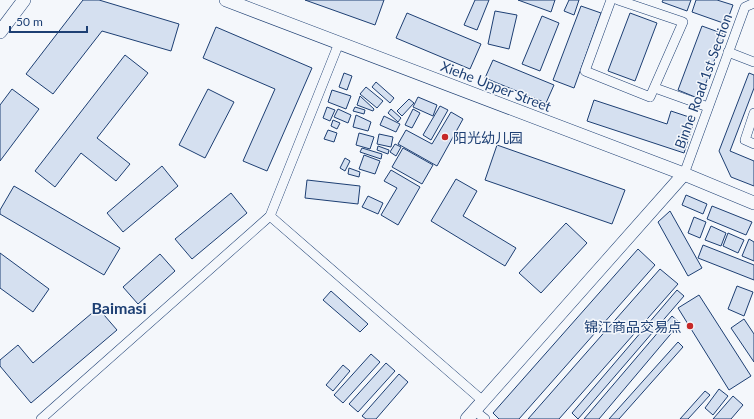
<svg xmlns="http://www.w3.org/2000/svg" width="754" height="419" font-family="Lato,'Noto Sans SC',sans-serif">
  <rect width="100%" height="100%" fill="#f4f7fb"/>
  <g fill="#d5e0f0" stroke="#1d3f73">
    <path d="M83 0H99L179 24 171 51 102 31 53 94 26 74Z"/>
    <path d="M305 0H384L375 25Z"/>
    <path d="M475 0H489L477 30 464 25Z"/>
    <path d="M518 0H555L551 12Z"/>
    <path d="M569 0H579L574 15 564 11Z"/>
    <path d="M663 0H691L687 11 662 2Z"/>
    <path d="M696 0H717L733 5 726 24 692 12Z"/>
    <path d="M581 6 601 13 574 88 553 80Z"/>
    <path d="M495 11 517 15 509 49 488 44Z"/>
    <path d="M407 13 481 44 470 69 396 38Z"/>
    <path d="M630 13 657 23 635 81 608 71Z"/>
    <path d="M542 16 559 23 540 71 522 64Z"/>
    <path d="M702 26 724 34 700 99 678 90Z"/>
    <path d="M216 27 312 68 267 171 243 161 275 89 203 58Z"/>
    <path d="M125 55 148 73 97 138 130 164 116 181 81 153 55 187 35 171Z"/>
    <path d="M493 60 554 85 546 103 485 78Z"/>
    <path d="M344 73 352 76 347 90 339 87Z"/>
    <path d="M749 73 754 75V88L730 151 754 161V186L731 177 719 151Z"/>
    <path d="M376 82 394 98 390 103 372 87Z"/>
    <path d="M366 87 383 101 377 108 360 94Z"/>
    <path d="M12 89 39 109 0 161V105Z"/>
    <path d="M208 89 234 102 205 158 179 145Z"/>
    <path d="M332 90 351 96 346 109 328 102Z"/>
    <path d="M360 96 374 109 373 111 357 105Z"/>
    <path d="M418 97 437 105 433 116 413 107Z"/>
    <path d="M409 99 414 103 402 116 397 111Z"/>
    <path d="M594 100 667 124 671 111 695 119 684 153 587 121Z"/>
    <path d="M440 106 448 110 431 140 423 135Z"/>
    <path d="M327 107 335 110 330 121 323 118Z"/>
    <path d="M355 107 365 110 364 114 353 111Z"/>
    <path d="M338 109 351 115 348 123 334 117Z"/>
    <path d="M391 109 401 118 398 122 388 113Z"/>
    <path d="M413 109 420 113 412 128 405 125Z"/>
    <path d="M451 112 463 119 437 166 398 144 406 130 432 144Z"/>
    <path d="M356 115 371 122 368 131 353 127Z"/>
    <path d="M384 116 400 124 396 132 380 125Z"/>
    <path d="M333 120 340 123 337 129 331 126Z"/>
    <path d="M328 130 337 133 334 142 324 139Z"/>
    <path d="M359 133 374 137 370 149 356 145Z"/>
    <path d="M379 134 393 137 391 147 377 144Z"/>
    <path d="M395 144 401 147 396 156 390 152Z"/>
    <path d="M497 145 625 190 612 224 485 180Z"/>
    <path d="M378 146 389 150 388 154 377 150Z"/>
    <path d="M362 148 382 154 381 159 360 152Z"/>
    <path d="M403 148 433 165 422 184 392 167Z"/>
    <path d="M364 155 380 161 375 174 359 169Z"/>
    <path d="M345 158 350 161 345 171 340 168Z"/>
    <path d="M162 166 178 186 123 232 107 213Z"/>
    <path d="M349 168 360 172 359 177 348 174Z"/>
    <path d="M391 170 420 187 398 225 381 215 397 188 384 181Z"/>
    <path d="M456 179 477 191 463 216 516 248 505 266 431 221Z"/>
    <path d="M307 180 360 186 358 204 305 198Z"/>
    <path d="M14 186 120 248 104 275 0 214V210Z"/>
    <path d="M231 193 247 213 192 259 175 239Z"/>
    <path d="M686 195 707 204 703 214 682 205Z"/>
    <path d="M368 196 383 203 378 214 362 207Z"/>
    <path d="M712 206 752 222 746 235 707 219Z"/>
    <path d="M670 211 702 268 688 276 658 222Z"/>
    <path d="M694 217 706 222 700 238 688 233Z"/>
    <path d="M566 223 587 243 541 293 519 273Z"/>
    <path d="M711 226 726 233 721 246 705 240Z"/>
    <path d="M728 233 744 240 738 253 723 246Z"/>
    <path d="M749 239 754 242V261L742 256Z"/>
    <path d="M703 245 754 265V280L698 258Z"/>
    <path d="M638 249 655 265 519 419H499L493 413Z"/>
    <path d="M0 253 49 289 33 312 0 288Z"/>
    <path d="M160 254 175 271 138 304 123 287Z"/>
    <path d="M660 269 678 284 559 419H528Z"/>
    <path d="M737 286 753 292 744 316 728 309Z"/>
    <path d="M677 290 684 296 578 419 572 413Z"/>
    <path d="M331 291 368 324 360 332 323 300Z"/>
    <path d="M699 295 751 376 729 390 678 308Z"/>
    <path d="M98 308 117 330 31 403 0 366V360L18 345 33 363Z"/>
    <path d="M672 316 680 323 599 419H584Z"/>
    <path d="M744 319 754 334V362L731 328Z"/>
    <path d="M678 342 683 347 619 419H609Z"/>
    <path d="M371 354 380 362 343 403 334 395Z"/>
    <path d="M386 363 395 371 358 412 349 404Z"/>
    <path d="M343 365 350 371 333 391 326 385Z"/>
    <path d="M399 374 408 382 376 419H366L362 416Z"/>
    <path d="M719 389 728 396 713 415 705 408Z"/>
    <path d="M705 391 710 395 688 419H680Z"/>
    <path d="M733 396 743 405 731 419H713Z"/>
  </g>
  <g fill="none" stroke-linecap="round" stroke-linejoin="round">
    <defs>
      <g id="street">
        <path d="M611 0 585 71 650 97 683 22 618 0"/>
        <path d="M728 52 754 62"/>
        <path d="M655 88 708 107"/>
        <path d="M754 113 745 140 754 144"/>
        <path d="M684 174 745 7 754 3"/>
        <path d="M270 216 483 401"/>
        <path d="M475 411 485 419"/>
        <path d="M41 419 270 216 339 43"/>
      </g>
      <g id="secondary">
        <path d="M226 0 684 174 754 203"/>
        <path d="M0 32 24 0"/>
        <path d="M467 419 684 174"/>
      </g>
    </defs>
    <use href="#street" stroke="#1d3f73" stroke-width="10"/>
    <use href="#secondary" stroke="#1d3f73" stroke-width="14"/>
    <use href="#street" stroke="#f4f7fb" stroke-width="9"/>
    <use href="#secondary" stroke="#f4f7fb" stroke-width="13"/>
  </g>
  <g fill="#c62828" stroke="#f4f7fb" stroke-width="1.5">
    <circle cx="445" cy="137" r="4"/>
    <circle cx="690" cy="326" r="4"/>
  </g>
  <g text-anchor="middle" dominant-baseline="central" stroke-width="3" stroke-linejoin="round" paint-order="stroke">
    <g font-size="14" fill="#1d3f73" stroke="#f4f7fb">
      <text transform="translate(703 81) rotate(-70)">Binhe Road 1st Section</text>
      <text transform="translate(496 86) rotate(21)">Xiehe Upper Street</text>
    </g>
    <g font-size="14" fill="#1d3f73" stroke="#f4f7fb" text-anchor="start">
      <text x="453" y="137">阳光幼儿园</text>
      <text x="682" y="326" text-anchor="end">锦江商品交易点</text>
    </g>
    <g font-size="16" font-weight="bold" fill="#1d3f73" stroke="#f4f7fb">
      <text x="119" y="307">Baimasi</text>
    </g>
  </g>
  <path d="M10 26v6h77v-6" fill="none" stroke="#1d3f73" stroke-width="2"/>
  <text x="16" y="26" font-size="12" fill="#1d3f73" stroke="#f4f7fb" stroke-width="3" paint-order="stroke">50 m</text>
</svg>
